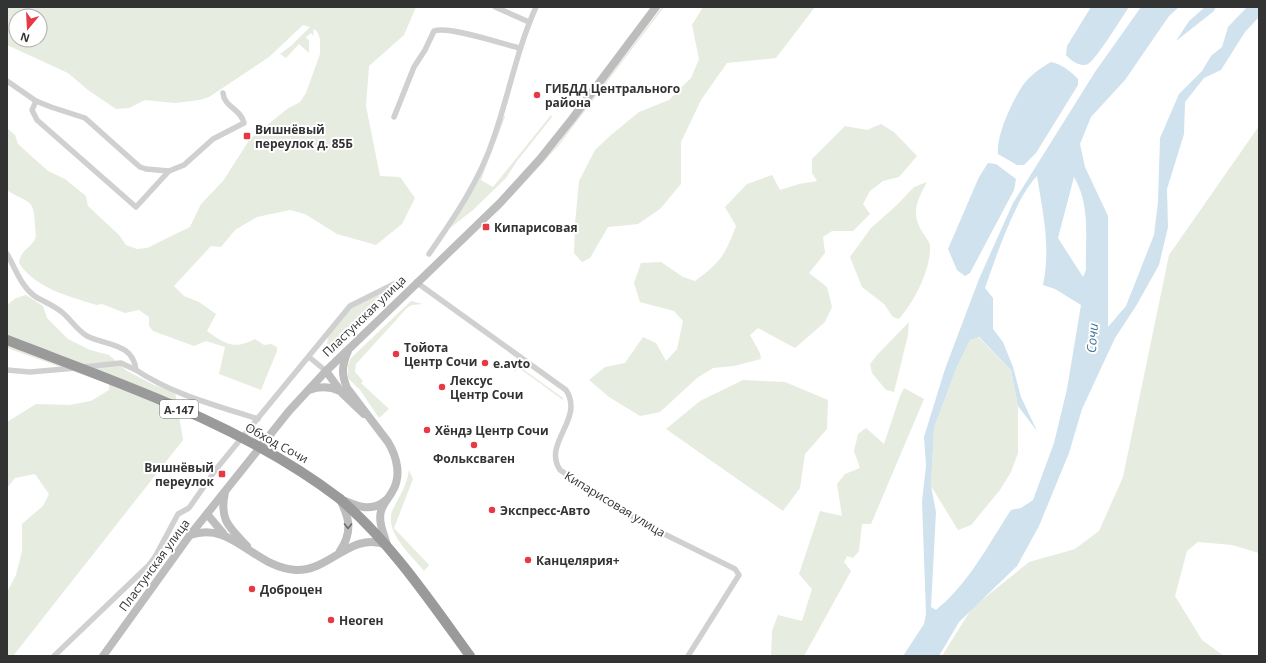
<svg xmlns="http://www.w3.org/2000/svg" width="1266" height="663" font-family="'Open Sans',sans-serif">
  <rect width="100%" height="100%" fill="#fff"/>
  <g fill="#e6ecdf" fill-rule="evenodd">
    <path d="M7 7H416L404 35 369 66 366 106 380 176 400 177 415 198 402 224 376 245 337 234 305 214 290 210 257 217 235 230 221 247 211 246 174 286 184 296 199 302 216 314 207 331C225 344 234 350 255 339L264 345 271 344 277 347V351L261 390 219 374 225 347 206 341 194 346 153 331 149 326V317L139 310 125 313 102 304 97 305C70 297 35 288 19 263 21 250 27 251 34 241 37 236 35 231 35 225 34 196 27 204 7 190V128L15 135 18 144 48 171 65 179 86 196 88 206 119 235 126 245 137 249 147 248 190 227 201 204 223 181 250 139 287 109 300 102 306 93 320 54V39L317 31 313 29 314 36 311 33 306 37 309 41V53L299 44 286 58 280 54 292 45 310 27 303 25 269 57 209 97 200 100 175 103 145 100 129 108 116 109 88 90 68 73 7 45ZM16 16H40V40H16Z"/>
    <path d="M662 7H664L559 145 501 208 492 221 501 207 558 144Z"/>
    <path d="M703 7H815L776 58 727 63 701 100 681 142V184L660 209 638 224 608 227 590 258 582 262 574 253 575 224 579 181 595 150 611 135 639 112 669 100 691 78 699 59 692 25Z"/>
    <path d="M504 115 505 117 481 180 493 187 551 115 552 117 517 161 506 178 473 210 450 228 471 192Z"/>
    <path d="M881 124 894 132 917 156 899 177 883 181 870 191 863 204 870 214 853 231H832L823 237 825 253 809 273 827 287 832 307 825 322 795 348 758 328 750 335 760 353 761 359 734 366 713 368 697 378 660 412 640 416 609 397 589 380 605 367 625 363 643 337 656 343 666 361 677 349 683 321 674 311 640 302 634 283 641 263 661 262 683 277 695 281C721 262 725 255 736 226L725 207 747 184 772 175 780 190 799 184 817 181 812 173V159L845 126 867 130Z"/>
    <path d="M1259 126V553L1232 545 1198 542 1187 551 1175 596 1202 640 1224 656H942L972 608 1029 562 1075 549 1099 531 1123 477 1169 255Z"/>
    <path d="M927 182C917 201 910 213 923 233 925 237 930 242 930 246 931 270 914 302 899 319L893 317 884 304 862 287 850 257 871 228 897 205 914 187Z"/>
    <path d="M397 288 326 358 328 335 347 311 359 302Z"/>
    <path d="M26 295 43 306 47 318 68 339 90 350 109 355 127 371 154 385 175 392 183 440 13 656H7V592L16 575 22 551V524L43 506 49 494 35 474 15 478 7 488V422L36 404 69 405 91 401 109 390V384L7 348V305L16 298Z"/>
    <path d="M411 301 423 304 412 305 407 308 356 364 355 372 363 381 361 383 389 409 379 418 360 390 348 378V365L351 358Z"/>
    <path d="M909 322 908 335 894 392 886 390 872 373 870 364 878 354Z"/>
    <path d="M978 337 1011 370 1018 406V453L1011 472 1000 490 971 525 958 530 931 486 934 428 956 369 970 340Z"/>
    <path d="M518 363H522L520 367 563 398V400L519 368 514 372Z"/>
    <path d="M743 380 785 382 828 400 827 429 805 454 800 488 783 511 666 429 700 401Z"/>
    <path d="M904 388 924 399 871 524H862L859 551 853 558 847 556 844 562 851 571 804 656H771L772 631 778 615 802 621 812 589 799 574 820 511 842 516 837 484 845 474 860 468 854 451 858 434 866 428 884 444 900 396Z"/>
    <path d="M409 470 413 479 394 528 429 565 424 571C411 554 381 530 394 507 401 494 407 485 409 470Z"/>
  </g>
  <g fill="#cfe2ee" fill-rule="evenodd">
    <path d="M1091 7H1129C1122 17 1096 60 1088 64 1081 68 1070 60 1066 55L1067 46Z"/>
    <path d="M1141 7H1179L1169 16 1125 80 1091 117 1080 144 1085 167 1108 216V327L1126 306 1154 235 1158 202 1160 138 1179 94 1202 71 1211 56 1222 47 1228 27 1247 7H1259V17L1245 32 1221 70 1204 78 1185 102 1184 134 1167 189 1168 227 1159 265 1136 306 1115 338 1082 409 1069 453 1039 526 1017 566 959 622 939 656H903L924 624 926 614 922 501 926 466 924 437 945 369 979 279 1013 203 1095 72ZM1037 176C1043 214 1051 247 1043 285L1055 289 1081 305 1067 389 1054 443 1033 500 1021 508 1011 510C988 545 969 583 936 610L931 607 936 512 931 486 934 428 956 369 970 340 979 337 1011 370 1018 406 1037 431 1021 397 1013 367 1003 342 993 329V298L985 288C996 257 1015 199 1037 176ZM1074 177C1091 206 1085 238 1086 270L1083 277 1058 238Z"/>
    <path d="M1205 7H1216L1214 11 1176 41 1189 21Z"/>
    <path d="M1051 62C1062 64 1070 71 1078 79V85L1036 153 1024 165H1017L998 154C996 135 1012 102 1023 85 1030 75 1041 68 1051 62Z"/>
    <path d="M988 163 996 164 1016 179 1014 190 970 273 965 276 957 270 948 249 979 177Z"/>
  </g>
  <g fill="none" stroke-linecap="round" stroke-linejoin="round">
    <g stroke="#d0d0d0" stroke-width="5.5">
      <path d="M495 7 529 22"/>
      <path d="M7 81 36 101 51 107 85 118 132 160 140 167 146 169 169 171 184 165 213 139 244 123C241 109 224 107 223 93"/>
      <path d="M36 101 32 110 37 120 136 207 169 171"/>
      <path d="M394 117 414 67 425 50 434 31C447 25 503 44 519 48"/>
      <path d="M7 254C16 269 21 287 36 297 45 302 55 306 63 313 71 320 78 331 87 336 107 346 133 343 136 370 174 395 215 405 258 419"/>
      <path d="M429 254C454 218 480 180 494 137 509 94 517 49 536 7"/>
      <path d="M416 282 566 390C585 419 542 443 560 470L642 523 735 569 739 575 688 656"/>
      <path d="M309 357 326 371"/>
      <path d="M84 367 121 363 136 370"/>
      <path d="M7 370 30 372 76 368"/>
      <path d="M54 656 149 565 155 557 178 514 189 508 217 468 350 306 398 282"/>
    </g>
    <g stroke="#bdbdbd" stroke-width="8">
      <path d="M348 351C342 365 341 374 347 388L388 442C397 457 402 476 392 492 388 499 383 504 381 511 378 522 384 534 387 545"/>
      <path d="M326 371 342 393 364 414"/>
      <path d="M309 390C320 386 329 386 340 391"/>
      <path d="M225 492C219 520 229 527 247 546"/>
      <path d="M345 501C359 507 373 512 386 500"/>
      <path d="M207 514 223 533"/>
      <path d="M190 535C232 520 254 568 296 570 331 571 350 531 387 545"/>
      <path d="M340 551C352 533 350 519 341 502"/>
      <path d="M103 656 190 535 289 411 326 371 500 203 540 159 572 119 656 7"/>
    </g>
    <path stroke="#9a9a9a" stroke-width="10" d="M340 499C392 544 430 601 470 656"/>
    <path stroke="#9a9a9a" stroke-width="10" d="M7 340C121 384 242 424 340 499"/>
  </g>
  <defs><path id="oneway-chevron" d="M-2-3.5L2.5 0L-2 3.5" fill="none" stroke-width="1.6" stroke-linecap="round" stroke-linejoin="round"/></defs>
  <use stroke="#6a6a6a" href="#oneway-chevron" transform="translate(348 526) rotate(90)"/>
  <g fill="#e63946" stroke="#fff" stroke-width="1.5">
    <circle cx="537" cy="95" r="4"/>
    <rect x="243" y="132" width="8" height="8" rx="2"/>
    <rect x="482" y="223" width="8" height="8" rx="2"/>
    <circle cx="396" cy="354" r="4"/>
    <circle cx="485" cy="363" r="4"/>
    <circle cx="442" cy="387" r="4"/>
    <circle cx="427" cy="430" r="4"/>
    <circle cx="474" cy="445" r="4"/>
    <rect x="218" y="470" width="8" height="8" rx="2"/>
    <circle cx="492" cy="510" r="4"/>
    <circle cx="528" cy="560" r="4"/>
    <circle cx="252" cy="589" r="4"/>
    <circle cx="331" cy="620" r="4"/>
  </g>
  <g text-anchor="middle" dominant-baseline="central" stroke-width="4" stroke-linejoin="round" paint-order="stroke">
    <rect fill="#fff" stroke="#707070" stroke-width="1" x="160" y="400" width="38" height="18" rx="3"/>
    <g font-size="11" font-weight="bold" fill="#333">
      <text x="179" y="409">А-147</text>
    </g>
    <g font-size="12" font-weight="bold" fill="#333" stroke="#fff" text-anchor="start">
      <text x="545" y="88">ГИБДД Центрального<tspan x="545" dy="14">района</tspan></text>
      <text x="255" y="129">Вишнёвый<tspan x="255" dy="14">переулок д. 85Б</tspan></text>
      <text x="494" y="227">Кипарисовая</text>
      <text x="404" y="347">Тойота<tspan x="404" dy="14">Центр Сочи</tspan></text>
      <text x="493" y="363">e.avto</text>
      <text x="450" y="380">Лексус<tspan x="450" dy="14">Центр Сочи</tspan></text>
      <text x="435" y="430">Хёндэ Центр Сочи</text>
      <text x="474" y="458" text-anchor="middle">Фольксваген</text>
      <text x="214" y="467" text-anchor="end">Вишнёвый<tspan x="214" dy="14">переулок</tspan></text>
      <text x="500" y="510">Экспресс-Авто</text>
      <text x="536" y="560">Канцелярия+</text>
      <text x="260" y="589">Доброцен</text>
      <text x="339" y="620">Неоген</text>
    </g>
    <g font-size="12" fill="#333" stroke="#fff">
      <text transform="translate(364 316) rotate(-44)">Пластунская улица</text>
      <text transform="translate(277 443) rotate(29)">Обход Сочи</text>
      <text transform="translate(615 504) rotate(31)">Кипарисовая улица</text>
      <text transform="translate(154 565) rotate(-54)">Пластунская улица</text>
    </g>
    <g font-size="13" font-style="italic" fill="#3f7597" stroke="#fff">
      <text transform="translate(1092 338) rotate(-85)">Сочи</text>
    </g>
  </g>
  <rect width="1266" height="663" fill="none" stroke="#333333" stroke-width="16"/>
  <g transform="translate(28 28) rotate(198)"><circle r="19" fill="#ffffff" stroke="#adadad"/>
  <path d="M0-3L7 15L0 10L-7 15Z" fill="#e63946"/>
  <text y="-6" font-size="11" font-weight="bold" text-anchor="middle" fill="#333333">N</text>
  </g>
</svg>
